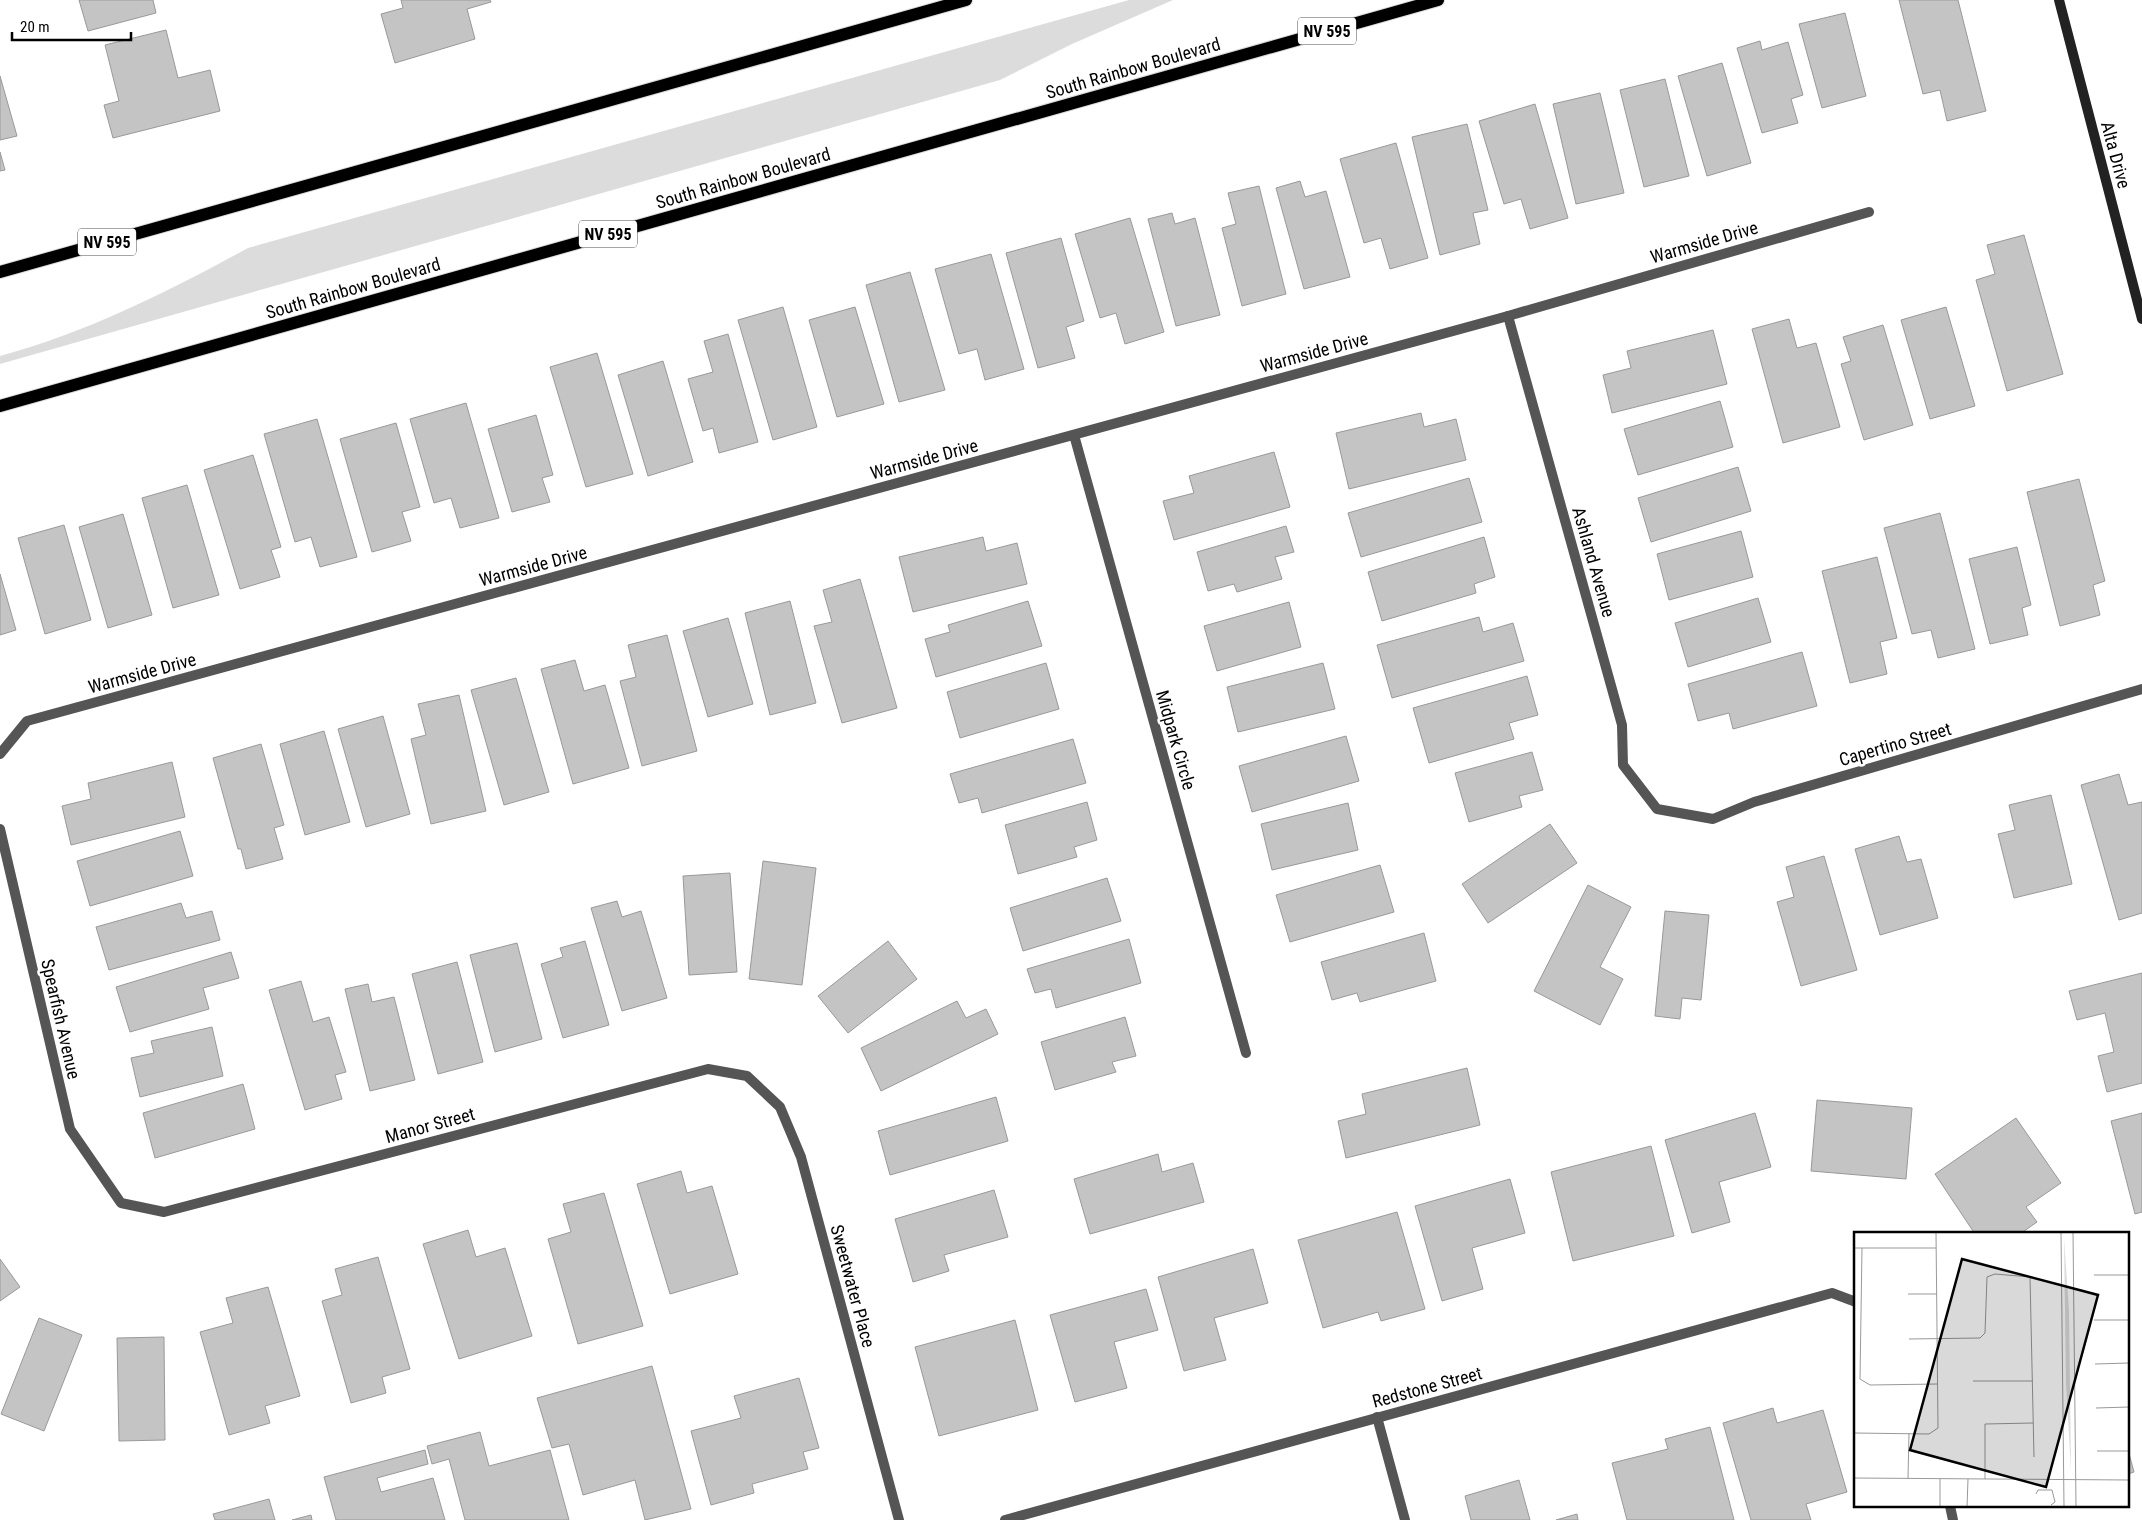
<svg xmlns="http://www.w3.org/2000/svg" width="2142" height="1520" font-family="'Roboto Condensed',sans-serif">
  <rect width="100%" height="100%" fill="#fff"/>
  <path fill="#dcdcdc" d="M1129 0H1173L1072 44 1000 80 0 364V356C88 332 167 292 248 248Z"/>
  <g fill="#c4c4c4" stroke="#999">
    <path d="M79 0H153L156 13 88 31Z"/>
    <path d="M401 0H490L491 2 467 9 475 39 395 63 381 14 403 8Z"/>
    <path d="M1899 0H1958L1986 111 1947 121 1940 90 1923 94Z"/>
    <path d="M1845 13 1866 96 1822 108 1799 24Z"/>
    <path d="M166 30 178 78 210 70 220 111 113 138 104 105 119 101 105 45Z"/>
    <path d="M1760 41 1762 50 1788 42 1803 95 1791 99 1798 123 1762 133 1737 48Z"/>
    <path d="M1722 63 1751 163 1707 176 1678 76Z"/>
    <path d="M0 76 17 136 0 140Z"/>
    <path d="M1665 79 1689 176 1644 187 1620 90Z"/>
    <path d="M1600 93 1624 193 1576 204 1553 104Z"/>
    <path d="M1535 104 1568 218 1530 229 1521 199 1504 204 1479 121Z"/>
    <path d="M1467 124 1488 210 1473 213 1480 244 1440 255 1412 137Z"/>
    <path d="M1396 143 1428 258 1390 269 1381 238 1364 243 1340 159Z"/>
    <path d="M0 152 5 170 0 171Z"/>
    <path d="M1300 181 1305 197 1326 191 1350 277 1304 289 1276 188Z"/>
    <path d="M1259 186 1286 294 1242 306 1222 228 1236 224 1228 193Z"/>
    <path d="M1172 213 1175 224 1195 218 1220 315 1176 326 1148 219Z"/>
    <path d="M1130 218 1164 332 1125 344 1116 313 1100 318 1075 234Z"/>
    <path d="M2024 235 2063 374 2007 391 1976 280 1995 274 1987 245Z"/>
    <path d="M1061 238 1084 321 1066 327 1075 358 1038 368 1006 253Z"/>
    <path d="M991 254 1024 369 985 380 977 349 959 354 935 269Z"/>
    <path d="M910 272 945 390 899 402 866 285Z"/>
    <path d="M783 307 817 427 773 440 738 320Z"/>
    <path d="M855 307 884 404 837 417 809 320Z"/>
    <path d="M1946 307 1975 406 1930 419 1901 320Z"/>
    <path d="M1789 319 1797 348 1816 343 1840 427 1783 443 1752 329Z"/>
    <path d="M1883 325 1913 425 1864 440 1841 364 1851 361 1843 337Z"/>
    <path d="M1713 330 1727 384 1612 413 1603 375 1631 368 1627 351Z"/>
    <path d="M728 334 758 442 719 453 713 428 703 431 688 379 713 372 704 341Z"/>
    <path d="M597 353 633 474 586 487 550 367Z"/>
    <path d="M663 361 693 462 648 476 618 375Z"/>
    <path d="M1720 401 1733 447 1638 475 1624 429Z"/>
    <path d="M466 403 499 518 460 528 451 498 434 503 410 419Z"/>
    <path d="M1421 413 1424 427 1456 419 1466 460 1349 489 1336 433Z"/>
    <path d="M536 415 553 475 542 478 550 502 512 512 488 429Z"/>
    <path d="M317 419 357 557 320 567 311 537 295 542 264 434Z"/>
    <path d="M396 423 420 507 402 512 411 541 372 552 340 439Z"/>
    <path d="M1274 452 1290 507 1174 540 1163 501 1194 493 1189 476Z"/>
    <path d="M253 455 281 547 271 550 280 577 240 589 204 470Z"/>
    <path d="M1738 467 1751 511 1651 542 1638 498Z"/>
    <path d="M1469 478 1482 522 1361 557 1348 513Z"/>
    <path d="M2079 479 2105 581 2093 585 2100 615 2060 626 2027 492Z"/>
    <path d="M187 485 219 595 173 608 142 498Z"/>
    <path d="M1940 513 1975 649 1938 658 1931 630 1912 634 1884 528Z"/>
    <path d="M123 514 152 615 108 628 79 527Z"/>
    <path d="M64 525 91 620 45 634 18 538Z"/>
    <path d="M1286 526 1294 552 1275 557 1282 579 1237 592 1234 584 1208 591 1197 552Z"/>
    <path d="M1741 531 1753 577 1669 600 1657 554Z"/>
    <path d="M983 537 986 551 1017 543 1027 584 913 612 899 557Z"/>
    <path d="M1484 537 1495 577 1474 584 1476 593 1382 621 1368 572Z"/>
    <path d="M2017 547 2031 605 2022 608 2028 635 1990 644 1969 559Z"/>
    <path d="M1877 557 1897 638 1880 642 1887 674 1850 683 1822 571Z"/>
    <path d="M0 574 16 630 0 635Z"/>
    <path d="M860 579 897 708 842 723 814 626 832 622 823 590Z"/>
    <path d="M1758 598 1771 642 1688 667 1675 623Z"/>
    <path d="M790 601 816 703 770 715 745 613Z"/>
    <path d="M1028 601 1042 646 936 677 925 639 950 632 948 625Z"/>
    <path d="M1289 602 1301 647 1217 671 1204 626Z"/>
    <path d="M1479 617 1483 632 1513 623 1524 661 1392 698 1377 645Z"/>
    <path d="M728 618 753 704 708 717 683 631Z"/>
    <path d="M667 635 697 751 642 766 620 681 636 677 628 645Z"/>
    <path d="M1802 652 1817 706 1733 729 1729 713 1698 721 1688 684Z"/>
    <path d="M575 660 584 691 605 685 629 768 573 784 541 669Z"/>
    <path d="M1046 663 1059 709 960 738 947 692Z"/>
    <path d="M1323 663 1335 709 1238 732 1227 687Z"/>
    <path d="M1527 676 1538 715 1509 723 1514 739 1429 763 1413 708Z"/>
    <path d="M516 678 549 792 504 805 471 690Z"/>
    <path d="M459 695 486 811 431 824 411 739 426 735 418 704Z"/>
    <path d="M383 716 410 814 366 827 338 729Z"/>
    <path d="M324 731 350 822 305 835 280 744Z"/>
    <path d="M1346 736 1359 781 1252 812 1239 766Z"/>
    <path d="M1073 739 1086 783 982 813 978 798 959 803 950 774Z"/>
    <path d="M261 744 284 825 274 828 283 859 246 869 241 849H238L213 758Z"/>
    <path d="M1532 752 1543 790 1519 796 1522 807 1469 822 1455 773Z"/>
    <path d="M172 762 185 817 71 845 62 806 91 799 88 783Z"/>
    <path d="M2119 774 2128 805 2142 802V913L2119 920 2081 785Z"/>
    <path d="M2051 795 2072 884 2014 898 1998 834 2015 830 2009 805Z"/>
    <path d="M1087 802 1097 840 1074 847 1077 857 1018 874 1005 825Z"/>
    <path d="M1348 803 1358 850 1272 870 1261 824Z"/>
    <path d="M1550 824 1577 863 1488 923 1462 884Z"/>
    <path d="M180 831 193 876 90 906 77 861Z"/>
    <path d="M1899 836 1907 862 1921 859 1938 918 1880 935 1855 849Z"/>
    <path d="M1824 856 1857 970 1801 986 1777 902 1794 897 1786 867Z"/>
    <path d="M763 861 816 868 802 985 749 979Z"/>
    <path d="M1380 865 1394 912 1290 942 1276 895Z"/>
    <path d="M730 873 737 972 689 975 683 876Z"/>
    <path d="M1107 878 1121 921 1023 951 1010 908Z"/>
    <path d="M1588 885 1631 907 1600 967 1623 979 1600 1025 1534 991Z"/>
    <path d="M617 901 622 917 641 911 667 998 622 1011 591 908Z"/>
    <path d="M181 903 186 918 212 911 220 940 109 970 96 927Z"/>
    <path d="M1665 911 1709 915 1701 1000 1682 998 1680 1019 1655 1016Z"/>
    <path d="M1424 933 1436 981 1360 1002 1357 993 1332 1000 1321 962Z"/>
    <path d="M1129 939 1141 983 1056 1008 1051 989 1035 993 1027 969Z"/>
    <path d="M585 941 609 1025 563 1038 541 964 563 957 560 948Z"/>
    <path d="M888 941 917 979 848 1033 818 996Z"/>
    <path d="M517 943 542 1039 495 1052 470 955Z"/>
    <path d="M231 952 239 978 203 988 209 1009 130 1032 116 987Z"/>
    <path d="M457 962 483 1062 438 1074 412 974Z"/>
    <path d="M2142 973V1083L2107 1092 2098 1056 2114 1052 2105 1013 2077 1020 2069 991Z"/>
    <path d="M301 981 313 1022 329 1017 346 1072 335 1075 342 1099 305 1110 269 990Z"/>
    <path d="M368 984 372 1002 394 997 415 1080 370 1091 345 989Z"/>
    <path d="M957 1001 966 1018 986 1009 998 1034 881 1091 861 1048Z"/>
    <path d="M1125 1017 1136 1056 1112 1062 1116 1072 1055 1090 1041 1042Z"/>
    <path d="M212 1027 223 1076 140 1097 131 1058 154 1053 151 1041Z"/>
    <path d="M1467 1068 1480 1125 1346 1158 1338 1121 1366 1114 1362 1094Z"/>
    <path d="M243 1084 255 1129 155 1158 143 1113Z"/>
    <path d="M996 1097 1008 1141 890 1175 878 1131Z"/>
    <path d="M1817 1100 1912 1108 1906 1179 1811 1171Z"/>
    <path d="M1755 1113 1771 1167 1719 1182 1730 1222 1692 1233 1665 1140Z"/>
    <path d="M2142 1113V1212L2135 1214 2111 1121Z"/>
    <path d="M2016 1118 2061 1183 2026 1207 2037 1222 2020 1234H1975L1935 1174Z"/>
    <path d="M1651 1146 1674 1236 1573 1261 1551 1172Z"/>
    <path d="M1158 1154 1162 1172 1193 1163 1204 1202 1090 1234 1074 1179Z"/>
    <path d="M681 1171 687 1193 712 1186 738 1274 670 1294 637 1184Z"/>
    <path d="M1510 1179 1525 1233 1472 1248 1483 1289 1442 1301 1415 1206Z"/>
    <path d="M994 1190 1008 1237 944 1255 949 1271 913 1282 895 1219Z"/>
    <path d="M604 1193 643 1326 578 1344 548 1239 571 1232 563 1204Z"/>
    <path d="M1397 1212 1425 1309 1381 1321 1378 1312 1323 1328 1298 1240Z"/>
    <path d="M468 1230 476 1257 505 1248 532 1336 459 1359 423 1244Z"/>
    <path d="M1253 1249 1268 1303 1214 1318 1226 1360 1184 1371 1158 1277Z"/>
    <path d="M378 1257 410 1369 382 1377 386 1393 351 1403 322 1301 342 1295 335 1269Z"/>
    <path d="M0 1259 20 1287 0 1301Z"/>
    <path d="M268 1287 300 1396 265 1406 270 1423 229 1435 200 1332 233 1323 226 1298Z"/>
    <path d="M1146 1289 1158 1330 1114 1342 1127 1388 1075 1402 1050 1315Z"/>
    <path d="M39 1318 82 1335 44 1431 1 1414Z"/>
    <path d="M1015 1320 1038 1410 939 1436 915 1347Z"/>
    <path d="M164 1337 165 1440 119 1441 117 1338Z"/>
    <path d="M652 1366 691 1509 645 1520 635 1480 583 1495 569 1444 552 1448 537 1398Z"/>
    <path d="M799 1378 819 1448 803 1452 808 1469 752 1484 754 1493 711 1505 691 1431 741 1418 734 1396Z"/>
    <path d="M1773 1408 1777 1423 1823 1410 1847 1492 1806 1504 1811 1520H1751L1723 1423Z"/>
    <path d="M1710 1427 1734 1520H1627L1612 1463 1668 1449 1665 1439Z"/>
    <path d="M480 1432 489 1466 550 1450 569 1520H465L449 1459 432 1464 427 1446Z"/>
    <path d="M425 1450 428 1464 377 1478 381 1492 433 1478 445 1520H336L324 1477Z"/>
    <path d="M2128 1450 2134 1472 2128 1474Z"/>
    <path d="M1519 1480 1530 1520H1471L1465 1496Z"/>
    <path d="M269 1499 275 1520H215L213 1514Z"/>
    <path d="M1577 1514 1578 1520H1556Z"/>
    <path d="M311 1515 312 1520H292Z"/>
  </g>
  <g fill="none" stroke-linecap="round" stroke-linejoin="round">
    <defs>
      <g id="primary">
        <path d="M0 272 966 0"/>
        <path d="M0 406 1438 0"/>
      </g>
    </defs>
    <use href="#primary" stroke="#dbdbdb" stroke-width="14"/>
    <g stroke="#555" stroke-width="10">
      <path d="M1508 316 1622 725 1623 765 1657 809 1713 819 1754 802 2142 689"/>
      <path d="M1074 435 1246 1053"/>
      <path d="M0 754 27 721 1508 316 1869 212"/>
      <path d="M0 829 70 1129 121 1203 164 1212 708 1069 747 1076 780 1107 801 1157 899 1520"/>
      <path d="M1377 1417 1405 1520"/>
      <path d="M1950 1506 1953 1520"/>
      <path d="M1005 1520 1832 1293 1856 1302"/>
    </g>
    <path stroke="#222" stroke-width="10" d="M2059 0 2142 319"/>
    <use href="#primary" stroke="#000" stroke-width="12"/>
  </g>
  <g text-anchor="middle" dominant-baseline="central" stroke-width="5" stroke-linejoin="round" paint-order="stroke">
    <g fill="#fff" stroke="#4c4c4c" stroke-width="1">
      <rect x="1298" y="17.5" width="58" height="27" rx="4"/>
      <rect x="579" y="220.5" width="58" height="27" rx="4"/>
      <rect x="78" y="228.5" width="58" height="27" rx="4"/>
    </g>
    <g font-size="16" font-weight="bold" fill="#000">
      <text x="1327" y="31">NV 595</text>
      <text x="608" y="234">NV 595</text>
      <text x="107" y="242">NV 595</text>
    </g>
    <g font-size="18" fill="#000" stroke="#fff">
      <text transform="translate(1133 68) rotate(-16)">South Rainbow Boulevard</text>
      <text transform="translate(2116 155) rotate(75)">Alta Drive</text>
      <text transform="translate(743 178) rotate(-16)">South Rainbow Boulevard</text>
      <text transform="translate(1704 242) rotate(-16)">Warmside Drive</text>
      <text transform="translate(353 288) rotate(-16)">South Rainbow Boulevard</text>
      <text transform="translate(1314 352) rotate(-15)">Warmside Drive</text>
      <text transform="translate(924 459) rotate(-15)">Warmside Drive</text>
      <text transform="translate(1594 562) rotate(74)">Ashland Avenue</text>
      <text transform="translate(533 566) rotate(-15)">Warmside Drive</text>
      <text transform="translate(142 673) rotate(-15)">Warmside Drive</text>
      <text transform="translate(1176 740) rotate(74)">Midpark Circle</text>
      <text transform="translate(1895 744) rotate(-16)">Capertino Street</text>
      <text transform="translate(61 1019) rotate(77)">Spearfish Avenue</text>
      <text transform="translate(430 1125) rotate(-15)">Manor Street</text>
      <text transform="translate(853 1286) rotate(75)">Sweetwater Place</text>
      <text transform="translate(1427 1387) rotate(-15)">Redstone Street</text>
    </g>
  </g>
  <g transform="translate(1854 1232)">
    <rect width="275" height="275" fill="#fff"/>
    <path d="M210 6 215 79 217 238 212 151Z" fill="#dcdcdc"/>
    <path fill="none" stroke="#999" stroke-width="1" d="M207 0 210 275M219 0 222 275M0 16H82M8 16 6 147 16 153 84 152M240 43H275M54 62H83M240 88H275M55 107 126 106 131 101 133 45 141 42 176 45 180 225M241 132 275 131M119 149H179M242 176 275 175M0 201 75 202 84 196 82 0M243 219H275M0 246 275 248M54 246 55 201M86 247V275M131 247V192L179 191M182 262 184 258H198L201 270 197 273M113 275 114 247"/>
    <path fill="#000" fill-opacity="0.15" stroke="#000" stroke-width="2.5" d="M108 27 244 63 192 255 56 218Z"/>
    <rect width="275" height="275" fill="none" stroke="#000" stroke-width="2.5"/>
  </g>
  <path d="M12 32v8h119v-8" fill="none" stroke="#000000" stroke-width="2.5"/>
  <text x="20" y="32" font-size="15" fill="#000000" stroke="#ffffff" stroke-width="4" paint-order="stroke">20 m</text>
</svg>
